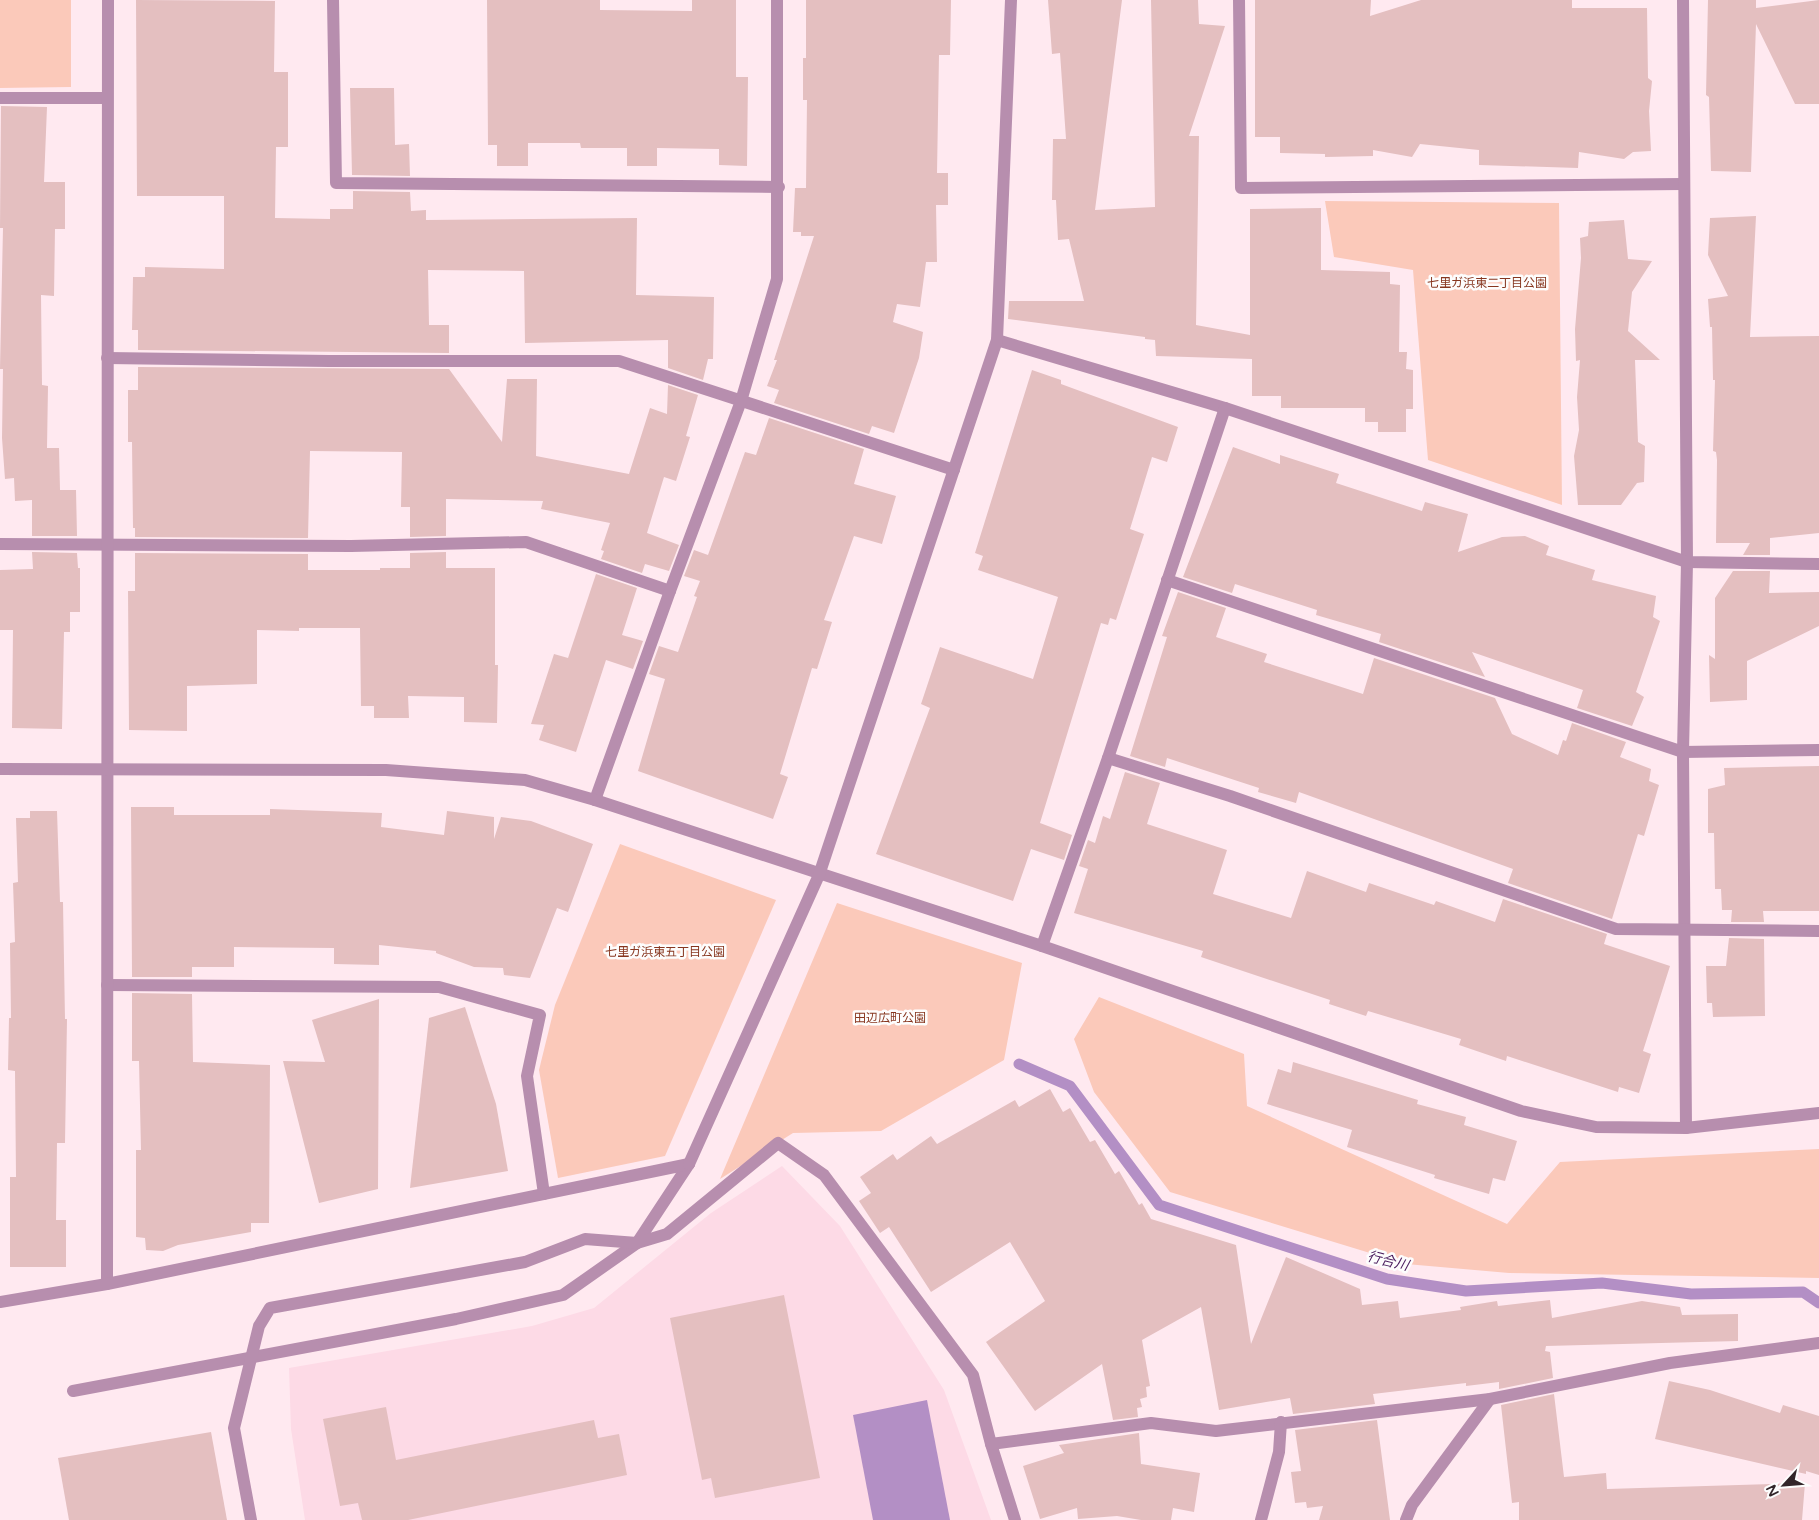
<svg xmlns="http://www.w3.org/2000/svg" width="1819" height="1520" font-family="'Varela Round','Noto Sans JP',sans-serif">
  <rect width="100%" height="100%" fill="#ffe9f0"/>
  <path fill="#fddae6" d="M782 1166 840 1226 944 1390 991 1520H305L291 1429 289 1368 532 1326 594 1308 711 1213Z"/>
  <g fill="#fbc9ba">
    <path d="M0 0H71V87L0 88Z"/>
    <path d="M1325 201 1559 203 1562 505 1428 460 1413 270 1334 257Z"/>
    <path d="M620 844 776 900 665 1156 558 1178 539 1070 555 1005Z"/>
    <path d="M837 903 1022 963 1004 1060 881 1131 793 1133 720 1179Z"/>
    <path d="M1099 997 1244 1054 1247 1106 1507 1224 1560 1162 1819 1149V1278L1509 1273 1406 1264 1170 1192 1094 1092 1074 1039Z"/>
  </g>
  <path fill="#b38fc5" d="M927 1400 950 1520H873L853 1415Z"/>
  <g fill="none" stroke-linecap="round" stroke-linejoin="round">
    <path stroke="#b38fc5" stroke-width="11" d="M1019 1064 1070 1086 1159 1205 1387 1279 1466 1291 1602 1283 1691 1294 1803 1292 1819 1303"/>
  </g>
  <g fill="#e4bfc0">
    <path d="M136 0 275 1 274 72H288V147H276L275 218 330 219V209H353V191L410 192 411 211 426 210V220L637 218 636 295 714 297 713 359H708L703 380 668 368V340L525 343 524 271 428 270 429 325H449V353L138 350V330H132L133 277H145V267L224 269V196H137Z"/>
    <path d="M487 0H600V10L692 11V0H736V77H748L747 166 719 165V149L657 148V166H627V148H581L580 143H528V166H497V145H488Z"/>
    <path d="M806 0H951L950 55H939L937 173H948V205H936L937 262H926L920 307 897 304 893 322 923 332 919 358 894 433 872 426 869 434 774 403 779 390 767 386 777 360H774L814 236H801V232H793L795 188H806L807 100H803V58H806Z"/>
    <path d="M1048 0H1122L1095 210 1155 207 1151 0H1198L1199 24 1225 26 1189 136H1199L1196 325 1250 335V209L1321 208V270L1390 272V284L1400 285 1399 352H1407L1406 369 1413 370V409H1406V432H1378V422H1365V408H1281V396H1252V359L1156 356 1155 340 1145 339V337L1008 319 1009 301H1084L1069 239 1058 240 1056 200H1052L1053 139H1066L1060 53 1052 54Z"/>
    <path d="M1255 0H1371L1370 16 1421 0H1572V8H1647L1648 78 1652 81 1649 111 1651 151 1633 152 1624 159 1579 152 1578 168 1479 165V150L1420 144 1412 157 1373 150V156L1325 157V154L1280 153V137H1255Z"/>
    <path d="M1708 0H1756V8L1819 0V104H1795L1756 24 1751 172 1711 171 1709 97 1706 95Z"/>
    <path d="M350 88H394L395 145 409 144 410 176 352 175Z"/>
    <path d="M1 106 47 107 44 182H65V229H55L54 296 41 295 42 385 48 386 47 448H59L60 490H76L77 536H32V500L15 501 14 478 5 479 2 438 3 369H0L3 228H0Z"/>
    <path d="M1756 216 1750 337 1819 336V533L1770 538V555H1743L1750 543H1716L1717 460 1716 452 1713 451 1715 380H1713L1712 327H1710L1708 299 1728 296 1708 255 1710 218Z"/>
    <path d="M1624 220 1628 259 1652 261 1632 292 1628 331 1660 360H1635L1638 442 1645 446 1644 482 1637 483 1621 505H1578L1574 456 1579 430 1577 397 1580 360 1576 361 1575 329 1581 258 1580 238 1588 236 1589 222Z"/>
    <path d="M138 367 449 369 502 442 507 379H537L536 456 629 474 650 408 667 414 668 385 698 395 686 436 690 437 676 481 664 477 647 533 679 545 669 571 645 564 642 573 601 559 604 551 601 550 610 523 541 509 543 501 446 499V536L410 537V507H401L402 452 310 451 308 538 135 537V528H133L132 442H128V390H138Z"/>
    <path d="M1032 370 1061 380V384L1178 427 1167 462 1152 457 1130 529 1144 534 1116 620 1110 618 1108 625 1101 623 1040 823 1072 835 1064 860 1031 849 1013 901 876 854 930 708 921 704 940 647 1033 679 1058 597 978 570 983 556 975 553Z"/>
    <path d="M769 418 864 449 854 484 896 496 882 544 854 536 824 620 832 622 817 669 812 668 780 774 788 777 773 819 638 771 665 679 649 674 659 646 678 652 697 597 694 596 700 581 684 576 694 550 708 555 745 452 756 455Z"/>
    <path d="M1233 447 1280 464V455L1339 474 1336 483 1422 511 1425 502 1468 514 1458 552 1502 537 1525 536 1549 546 1546 555 1595 570 1592 580 1656 596 1653 617 1660 621 1636 692 1644 697 1632 726 1577 708 1583 690 1472 652 1485 677 1379 642 1381 634 1316 615 1317 610 1235 584 1232 593 1183 577Z"/>
    <path d="M32 552 77 553 78 568H80V612H70V632H64L62 729 12 728 13 630H0V570L33 569Z"/>
    <path d="M446 552V568H495V665H498L497 723 464 722V697L408 696 409 718H374V706H361L360 628H299V631L257 630V684L187 686V731L129 730 128 591H135V553L308 554V570H380V568H410V553Z"/>
    <path d="M1733 571H1770L1769 593 1819 592V626L1747 661V700L1710 702 1709 655 1715 659V598Z"/>
    <path d="M596 574 637 588 622 635 643 641 633 669 606 660 576 752 539 740 544 725 531 724 554 654 568 658Z"/>
    <path d="M1178 592 1226 608 1216 637 1267 654 1264 662 1363 694 1374 658 1495 698 1512 734 1558 755 1563 740 1566 741 1572 723 1626 742 1620 757 1651 769 1649 781 1659 785 1644 836 1638 834 1612 919 1508 883 1513 869 1299 792 1296 803 1258 792 1259 788 1167 758 1165 767 1130 756 1167 637 1162 636Z"/>
    <path d="M1819 766V911H1763L1764 922H1731L1732 910H1722L1721 889H1715L1714 833H1708V789L1725 785 1724 768Z"/>
    <path d="M1125 772 1160 783 1147 824 1227 850 1213 894 1291 918 1307 871 1366 892 1369 883 1434 905 1436 901 1495 922 1503 899 1607 934 1604 944 1670 966 1643 1051 1651 1054 1639 1093 1619 1087 1618 1092 1507 1056 1506 1061 1459 1045 1461 1039 1368 1011 1366 1016 1329 1004 1330 1000 1201 957 1203 951 1074 913 1088 869 1079 866 1088 840 1095 843 1103 816 1110 819Z"/>
    <path d="M131 807H174V815H270V809L382 813 381 827 444 835 447 811 494 817V839L501 817 531 821 593 844 568 912 557 908 530 978 504 975 503 968 474 967 436 953V951L379 945V965L334 964V948L234 947V967H192V977H132Z"/>
    <path d="M30 811H57L60 902H63L65 1019H67L65 1143H57L56 1220H66V1267H10V1177H16L15 1071 8 1070 9 1018H11L10 943 15 942 13 883 18 882 16 818H30Z"/>
    <path d="M1729 938 1764 939 1765 1016 1713 1017 1712 1003H1707L1706 966H1726Z"/>
    <path d="M132 993 192 994 193 1062 270 1065 269 1223H251V1232L178 1245 163 1251 146 1250 145 1238 136 1237V1150H141L139 1061H132Z"/>
    <path d="M379 999 378 1189 319 1203 283 1061 325 1062 312 1020Z"/>
    <path d="M465 1007 496 1104 508 1171 410 1188 429 1018Z"/>
    <path d="M1293 1062 1418 1100 1417 1104 1466 1117 1464 1125 1517 1141 1505 1181 1493 1178 1489 1194 1434 1178 1435 1175 1347 1147 1352 1130 1267 1104 1278 1069 1291 1073Z"/>
    <path d="M1050 1089 1063 1112 1070 1108 1090 1142 1095 1140 1115 1174 1119 1171 1139 1205 1142 1203 1151 1219 1236 1245 1251 1344 1286 1257 1360 1289 1362 1305 1398 1301 1400 1318 1461 1310 1460 1307 1497 1301 1498 1306 1550 1300 1552 1318 1642 1301 1680 1307 1682 1315 1738 1314V1341L1546 1346 1545 1351 1550 1352 1553 1378 1499 1389V1382L1466 1386V1383L1373 1394 1375 1404 1293 1414 1290 1398 1219 1410 1201 1307 1142 1340 1150 1386 1146 1387 1147 1397 1140 1399 1142 1407 1137 1408 1138 1417 1113 1420 1102 1364 1035 1411 986 1342 1045 1301 1010 1242 931 1292 889 1227 880 1233 859 1201 871 1193 860 1177 893 1154 897 1160 931 1136 937 1144 1015 1100 1019 1107Z"/>
    <path d="M784 1295 820 1478 715 1498 711 1478 702 1480 670 1318Z"/>
    <path d="M1669 1381 1710 1390 1780 1413 1783 1405 1819 1416V1475L1806 1471V1474L1655 1439Z"/>
    <path d="M1554 1394 1564 1477 1606 1473 1607 1489 1805 1483 1802 1520H1519V1502L1512 1503 1501 1405Z"/>
    <path d="M386 1407 396 1460 594 1420 598 1438 619 1434 627 1475 408 1520H362L358 1503 340 1506 323 1419Z"/>
    <path d="M1377 1420 1390 1520H1319L1323 1506 1307 1508 1306 1502 1295 1503 1291 1472 1301 1471 1295 1430Z"/>
    <path d="M211 1432 227 1520H69L58 1458Z"/>
    <path d="M1139 1433 1141 1464 1200 1473 1194 1512 1173 1508 1171 1520H1141L1117 1516 1078 1519 1077 1508 1040 1519 1023 1466 1064 1453 1059 1445Z"/>
  </g>
  <g fill="none" stroke-linecap="round" stroke-linejoin="round">
    <g stroke="#b78eae" stroke-width="12">
      <path d="M0 98H107"/>
      <path d="M73 1391 456 1319 563 1295 637 1243 689 1164"/>
      <path d="M251 1520 234 1428 259 1326 270 1308 525 1262 585 1239 637 1243 667 1234 778 1143 824 1175 973 1375 991 1444 1015 1520"/>
      <path d="M1406 1520 1412 1505 1490 1399"/>
    </g>
    <g stroke="#b78eae" stroke-width="12">
      <path d="M333 0 336 183 779 187"/>
      <path d="M1239 0 1241 188 1683 184"/>
      <path d="M1683 0 1687 562 1683 752 1686 1128"/>
      <path d="M997 340 1225 408 1687 562 1819 564"/>
      <path d="M107 358 329 361H619L954 470"/>
      <path d="M0 544 351 546 526 542 670 591"/>
      <path d="M1167 580 1683 752 1819 750"/>
      <path d="M1108 758 1230 796 1616 929 1819 931"/>
      <path d="M595 800 670 591 741 401 777 279V0"/>
      <path d="M1042 946 1108 758 1225 408"/>
      <path d="M107 985 439 987 540 1015 527 1076 544 1194"/>
      <path d="M107 1284 108 0"/>
      <path d="M0 1302 107 1284 689 1164"/>
      <path d="M991 1444 1151 1423 1216 1431 1490 1399 1670 1363 1819 1343"/>
      <path d="M1261 1520 1279 1452 1281 1422"/>
    </g>
    <g stroke="#b78eae" stroke-width="12">
      <path d="M0 769 386 770 525 780 595 800 1042 946 1521 1111 1596 1127 1686 1128 1819 1113"/>
      <path d="M689 1164 819 875 997 340 1011 0"/>
    </g>
  </g>
  <g text-anchor="middle" dominant-baseline="central" stroke-width="5" stroke-linejoin="round" paint-order="stroke">
    <g font-size="12" fill="#87361f" stroke="#fdfdfd">
      <text x="1487" y="283">七里ガ浜東二丁目公園</text>
      <text x="665" y="952">七里ガ浜東五丁目公園</text>
      <text x="890" y="1018">田辺広町公園</text>
    </g>
    <g font-size="14" font-style="italic" fill="#481a5c" stroke="#fdfdfd">
      <text transform="translate(1388 1261) rotate(14)">行合川</text>
    </g>
  </g>
  <g transform="translate(1784 1485) rotate(244)" stroke="#fdfdfd" stroke-width="4" paint-order="stroke">
  <path d="M0-4L9 19L0 12L-9 19Z" fill="#322529"/>
  <text y="-8" font-size="14" font-weight="bold" text-anchor="middle" fill="#322529">N</text>
  </g>
</svg>
